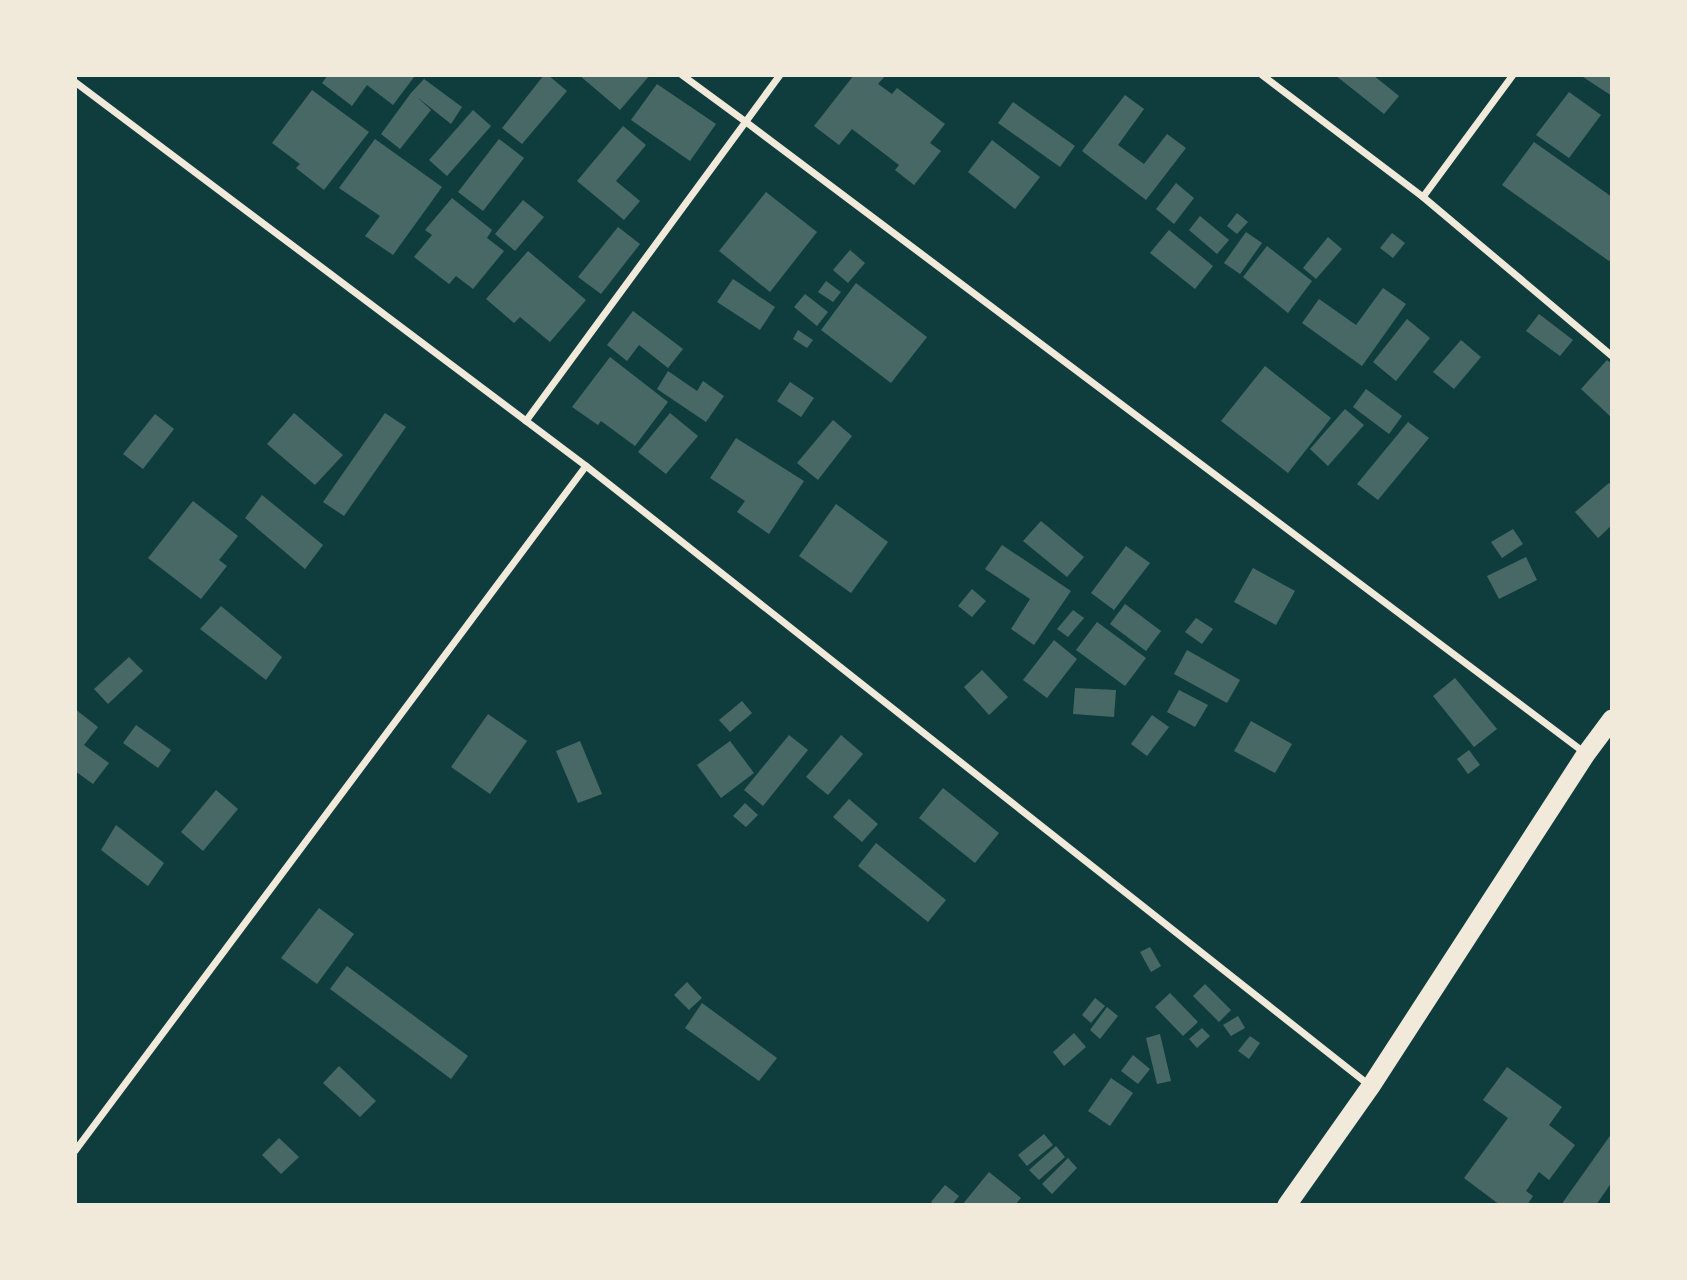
<svg xmlns="http://www.w3.org/2000/svg" width="1687" height="1280" font-family="'Source Sans 3',sans-serif">
  <rect width="100%" height="100%" fill="#0f3d3e"/>
  <g fill="#486865">
    <path d="M328 75H412L414 77 393 105 367 85 352 106 322 83Z"/>
    <path d="M544 75H548L567 91 522 144 502 128Z"/>
    <path d="M579 75H650L620 110Z"/>
    <path d="M854 75H886L878 84 892 94 897 88 945 124 930 143 941 151 914 185 895 170 899 165 852 129 839 145 814 126Z"/>
    <path d="M1335 75H1373L1399 96 1384 114Z"/>
    <path d="M1580 75H1612V96Z"/>
    <path d="M424 79 462 107 451 124 417 97 431 110 400 149 381 134 411 93Z"/>
    <path d="M657 84 716 124 690 161 631 120Z"/>
    <path d="M312 90 369 132 324 190 296 168 300 164 272 143Z"/>
    <path d="M1569 92 1601 115 1569 158 1536 135Z"/>
    <path d="M1125 95 1144 109 1118 145 1144 164 1167 134 1186 148 1146 200 1082 151Z"/>
    <path d="M1013 102 1075 146 1060 167 998 123Z"/>
    <path d="M473 110 491 126 447 176 429 160Z"/>
    <path d="M623 126 646 145 616 181 640 201 624 220 577 181Z"/>
    <path d="M375 139 442 187 393 255 365 236 380 216 339 188Z"/>
    <path d="M499 139 524 158 483 211 458 192Z"/>
    <path d="M992 140 1040 177 1015 209 968 172Z"/>
    <path d="M1534 142 1612 197V258L1609 261 1502 185Z"/>
    <path d="M1176 183 1194 198 1174 224 1156 209Z"/>
    <path d="M766 192 817 232 770 292 719 251Z"/>
    <path d="M452 198 492 230 487 238 504 251 473 289 456 276 449 284 414 257 432 235 425 230Z"/>
    <path d="M523 200 544 217 515 251 495 234Z"/>
    <path d="M1237 213 1248 222 1237 234 1227 226Z"/>
    <path d="M1200 216 1229 240 1217 254 1189 230Z"/>
    <path d="M618 227 640 244 601 294 578 277Z"/>
    <path d="M1169 230 1213 266 1195 289 1150 253Z"/>
    <path d="M1246 232 1262 243 1240 274 1224 263Z"/>
    <path d="M1392 233 1405 243 1393 258 1380 248Z"/>
    <path d="M1328 237 1342 249 1316 279 1303 268Z"/>
    <path d="M1267 246 1312 281 1288 313 1243 277Z"/>
    <path d="M850 250 865 263 848 283 833 270Z"/>
    <path d="M528 251 586 300 550 342 520 317 514 323 486 299Z"/>
    <path d="M733 279 775 307 760 330 717 302Z"/>
    <path d="M826 281 841 292 833 302 818 292Z"/>
    <path d="M856 283 927 337 891 383 821 330Z"/>
    <path d="M1383 288 1406 304 1362 366 1302 323 1319 299 1356 325Z"/>
    <path d="M805 294 828 312 817 326 794 307Z"/>
    <path d="M633 311 683 349 668 368 639 345 627 361 607 345Z"/>
    <path d="M1539 314 1573 340 1560 356 1526 331Z"/>
    <path d="M1407 319 1430 338 1396 381 1373 362Z"/>
    <path d="M798 330 813 340 807 348 793 339Z"/>
    <path d="M1461 340 1481 357 1454 389 1433 372Z"/>
    <path d="M610 357 668 402 635 446 601 421 598 425 572 407Z"/>
    <path d="M1607 360 1612 364V418L1581 389Z"/>
    <path d="M1265 366 1331 418 1288 473 1221 421Z"/>
    <path d="M668 371 697 391 703 381 724 396 706 422 657 389Z"/>
    <path d="M790 382 814 398 801 417 777 401Z"/>
    <path d="M1366 389 1402 416 1389 434 1353 407Z"/>
    <path d="M1345 409 1364 425 1328 466 1310 449Z"/>
    <path d="M294 413 343 455 315 485 267 444Z"/>
    <path d="M385 413 406 427 344 516 323 502Z"/>
    <path d="M670 413 698 436 666 474 638 452Z"/>
    <path d="M155 414 174 429 143 469 123 454Z"/>
    <path d="M833 420 852 436 818 480 797 463Z"/>
    <path d="M1408 422 1429 438 1378 500 1357 484Z"/>
    <path d="M736 438 804 481 769 534 737 512 745 501 710 478Z"/>
    <path d="M1609 483 1612 486V525L1598 538 1575 512Z"/>
    <path d="M262 495 323 545 305 569 245 518Z"/>
    <path d="M193 501 238 536 219 560 227 566 201 599 148 558Z"/>
    <path d="M836 504 888 542 851 593 799 556Z"/>
    <path d="M1041 521 1084 557 1067 577 1023 541Z"/>
    <path d="M1513 529 1523 544 1502 558 1491 542Z"/>
    <path d="M1002 545 1071 591 1034 645 1011 629 1030 599 985 569Z"/>
    <path d="M1126 546 1150 563 1114 610 1091 593Z"/>
    <path d="M1526 557 1537 580 1499 599 1487 576Z"/>
    <path d="M1253 568 1295 591 1276 625 1234 602Z"/>
    <path d="M972 589 986 601 972 617 958 606Z"/>
    <path d="M1125 604 1161 631 1146 651 1110 624Z"/>
    <path d="M221 606 282 657 266 680 200 629Z"/>
    <path d="M1073 610 1084 618 1068 637 1057 629Z"/>
    <path d="M1196 618 1213 629 1202 644 1185 632Z"/>
    <path d="M1097 622 1146 658 1125 686 1076 650Z"/>
    <path d="M1054 640 1077 659 1047 698 1023 680Z"/>
    <path d="M1187 650 1240 680 1227 703 1174 674Z"/>
    <path d="M129 657 143 671 108 704 94 689Z"/>
    <path d="M982 670 1008 697 989 715 964 687Z"/>
    <path d="M1455 678 1497 729 1474 747 1433 696Z"/>
    <path d="M1075 688 1116 690 1114 717 1073 714Z"/>
    <path d="M1179 690 1208 705 1195 727 1167 712Z"/>
    <path d="M742 701 752 713 730 732 719 720Z"/>
    <path d="M75 709 98 727 84 745 109 763 93 784 75 771Z"/>
    <path d="M488 714 527 741 490 794 451 767Z"/>
    <path d="M1152 715 1169 727 1147 756 1131 744Z"/>
    <path d="M1251 721 1292 744 1275 773 1234 751Z"/>
    <path d="M136 725 171 750 158 768 123 743Z"/>
    <path d="M789 735 808 750 763 806 744 790Z"/>
    <path d="M841 735 863 754 828 795 806 777Z"/>
    <path d="M580 741 602 794 578 803 556 751Z"/>
    <path d="M730 741 754 773 721 798 697 765Z"/>
    <path d="M1469 750 1480 765 1468 774 1457 759Z"/>
    <path d="M943 788 999 833 975 863 919 818Z"/>
    <path d="M216 790 238 809 203 851 181 832Z"/>
    <path d="M849 799 878 824 862 842 833 817Z"/>
    <path d="M745 803 758 815 746 827 733 816Z"/>
    <path d="M116 825 164 863 148 886 101 850Z"/>
    <path d="M876 843 946 900 928 922 858 866Z"/>
    <path d="M319 908 354 934 317 984 281 958Z"/>
    <path d="M1150 947 1161 966 1151 972 1140 952Z"/>
    <path d="M347 966 468 1056 451 1079 330 989Z"/>
    <path d="M687 982 702 998 689 1010 674 995Z"/>
    <path d="M1205 984 1231 1010 1219 1022 1193 996Z"/>
    <path d="M1170 993 1198 1022 1183 1036 1155 1007Z"/>
    <path d="M1095 998 1105 1006 1091 1023 1082 1015Z"/>
    <path d="M702 1003 777 1058 759 1081 685 1028Z"/>
    <path d="M1107 1007 1118 1016 1100 1039 1090 1030Z"/>
    <path d="M1238 1016 1245 1028 1231 1036 1223 1025Z"/>
    <path d="M1202 1028 1210 1036 1197 1048 1189 1039Z"/>
    <path d="M1074 1033 1086 1047 1064 1066 1053 1052Z"/>
    <path d="M1160 1034 1171 1081 1157 1084 1146 1038Z"/>
    <path d="M1250 1036 1260 1043 1249 1059 1238 1051Z"/>
    <path d="M1133 1055 1150 1069 1138 1084 1121 1071Z"/>
    <path d="M339 1066 376 1101 360 1117 323 1083Z"/>
    <path d="M1507 1067 1562 1107 1549 1125 1575 1145 1549 1180 1539 1172 1526 1191 1533 1196 1527 1205H1500L1464 1178 1508 1118 1483 1100Z"/>
    <path d="M1111 1078 1133 1093 1110 1126 1088 1111Z"/>
    <path d="M1612 1133V1182L1596 1205H1561Z"/>
    <path d="M1044 1134 1053 1145 1027 1166 1018 1155Z"/>
    <path d="M279 1138 299 1157 281 1174 262 1155Z"/>
    <path d="M1056 1146 1065 1157 1039 1180 1029 1170Z"/>
    <path d="M1068 1158 1077 1168 1052 1194 1042 1184Z"/>
    <path d="M989 1172 1021 1198 1015 1205H962Z"/>
    <path d="M945 1185 959 1196 952 1205H935L931 1202Z"/>
  </g>
  <g fill="none" stroke-linecap="round" stroke-linejoin="round">
    <g stroke="#f1e9da" stroke-width="7">
      <path d="M682 75 746 122 1585 753"/>
      <path d="M1262 75 1423 197 1612 356"/>
      <path d="M75 82 586 466 1369 1085"/>
      <path d="M1423 197 1513 75"/>
      <path d="M526 421 780 75"/>
      <path d="M75 1151 586 466"/>
    </g>
    <path stroke="#f1e9da" stroke-width="19" d="M1287 1205 1371 1086 1586 754 1612 719"/>
  </g>
  <rect width="1687" height="1280" fill="none" stroke="#f1e9da" stroke-width="154"/>
</svg>
